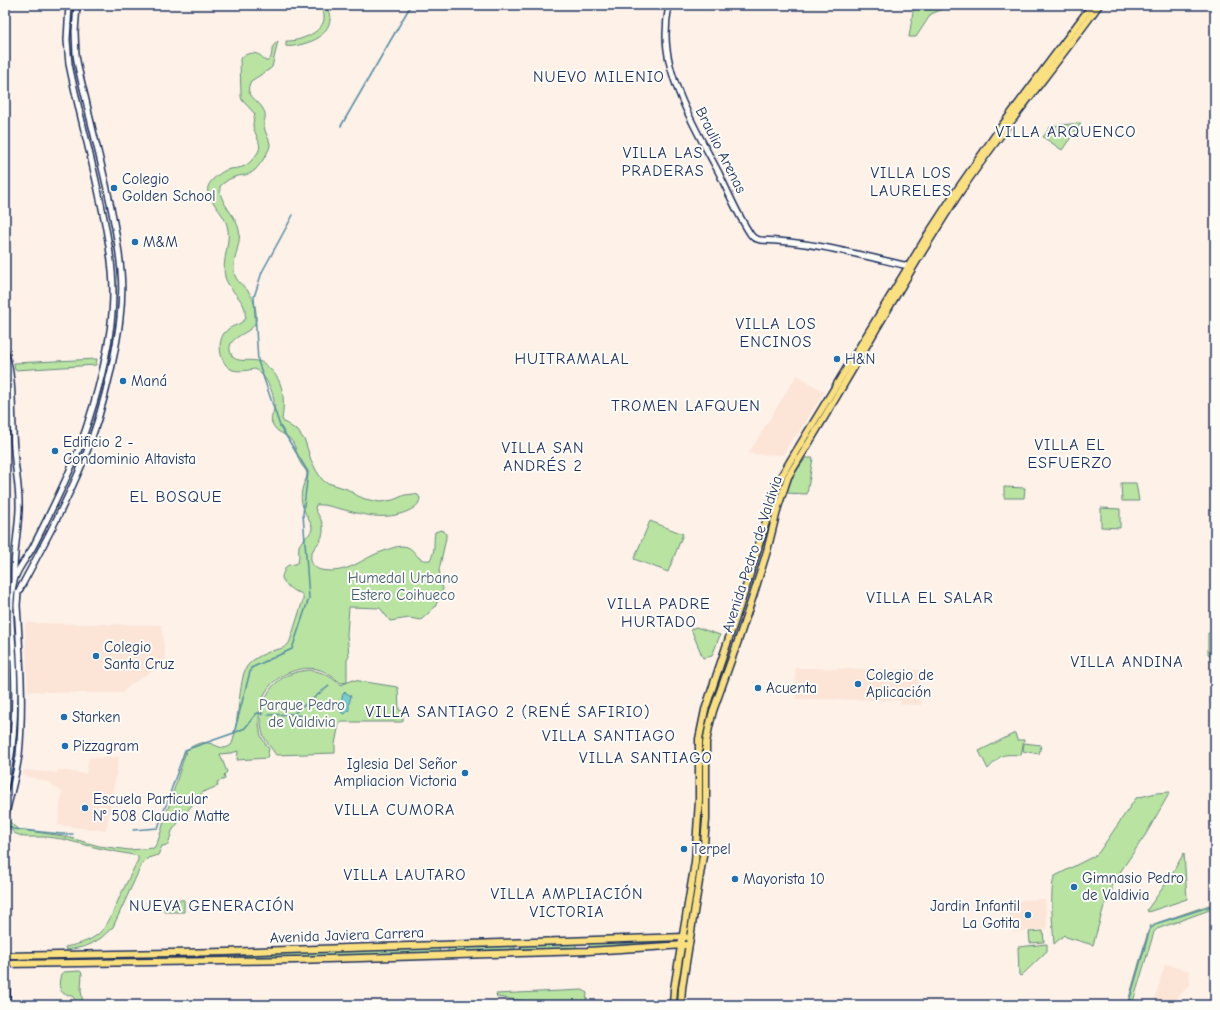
<svg xmlns="http://www.w3.org/2000/svg" width="1220" height="1010" font-family="'Comic Neue',sans-serif">
  <rect width="100%" height="100%" fill="#fdf1e8"/>
  <filter id="ink" filterUnits="userSpaceOnUse"><feTurbulence type="fractalNoise" baseFrequency=".025" numOctaves="2"/><feDisplacementMap in="SourceGraphic" scale="8" xChannelSelector="R" yChannelSelector="G"/><feConvolveMatrix kernelMatrix="1 2 1 2 8 2 1 2 1" color-interpolation-filters="sRGB"/></filter>
  <g filter="url(#ink)">
    <g fill="#fce4d7">
      <path d="M797 375 824 392 796 437H793L783 455 748 454Z"/>
      <path d="M5 446V460L10 501 9 524 5 553V576Z"/>
      <path d="M25 623 161 625 166 663 131 684 122 693H77L28 691Z"/>
      <path d="M5 635 9 670V703L5 742Z"/>
      <path d="M795 668 921 670V705L901 704 900 700 796 699Z"/>
      <path d="M119 757 106 831 58 825 62 792 48 782 22 775 24 770 57 773 58 770 86 774 89 758Z"/>
      <path d="M1045 899 1047 929 1014 932 1005 901Z"/>
      <path d="M1165 964 1189 971 1190 984 1171 1005H1153Z"/>
    </g>
    <g fill="#b8e3a1" stroke="#6a8980">
      <path d="M318 5H325C327 9 331 15 330 20 330 25 323 35 318 38 312 42 292 48 286 46V41C298 42 326 32 324 16 324 12 320 8 318 5Z"/>
      <path d="M914 5H945L941 10 931 14 916 37H909Z"/>
      <path d="M278 41 272 67 270 69 251 81C243 96 257 98 263 109 268 116 263 120 264 126 265 133 269 138 270 144 271 149 260 165 255 170 247 177 241 174 232 178 228 179 224 183 220 186 218 202 236 215 239 230 242 246 229 263 236 278 239 283 245 287 248 291 254 298 257 311 256 320 255 335 221 335 232 356 236 363 249 359 257 361 262 361 266 365 270 369 284 381 285 401 282 419L284 422 298 431 305 441 311 460 316 470 321 478 325 482 347 489 358 496 365 499 380 502 393 500 405 495 414 494 418 495 420 498C419 506 414 508 408 511 386 521 363 515 341 509 332 507 324 504 316 505L315 508C317 514 323 521 323 527 325 544 308 548 311 560 312 565 316 569 321 570 349 575 361 558 384 551 389 549 397 546 402 546 417 546 414 563 430 560 436 551 433 542 435 532L441 530 444 531 446 534V538L439 570 443 589 435 607 421 620 409 618 390 621 380 608 349 607 347 634 349 656 347 660V682L341 683C334 678 326 671 317 669 301 666 281 673 270 686 259 698 257 721 261 736 263 740 266 745 269 749L267 758 237 760 238 751 231 753 220 754 227 772 224 775 225 779 217 782 218 786 203 792 183 816 172 831 168 845 162 846 158 855 148 858 142 864 113 927 101 938 91 944 83 947 66 950 65 947C102 940 106 929 120 896 126 884 132 872 138 860V856L98 848 62 839 47 837H24L14 833 5 823V817L16 828 21 830 63 836 99 846 122 849 129 850 154 848 158 841 186 751C191 746 201 741 208 743 216 744 223 752 231 745 237 738 239 684 245 670 249 660 263 654 272 651 277 649 283 649 286 646 288 645 289 643 290 641L303 600C304 593 300 593 294 591 291 589 287 586 285 583 284 581 282 580 282 577 282 576 283 573 284 571 287 561 294 567 298 562 300 558 298 551 299 546 302 538 313 535 312 526 305 512 298 503 303 486 304 482 307 479 307 474 307 470 303 468 301 464 296 456 297 446 290 439 283 432 277 434 272 423 270 417 273 415 274 409 276 396 267 376 255 369 249 370 240 372 233 370 220 366 216 342 225 332 232 324 239 327 246 318 245 315 245 311 245 309 241 297 229 290 225 277 221 260 232 241 227 225 224 215 214 205 209 196 208 193 207 190 208 187 210 180 220 173 226 170 232 168 239 169 245 166 250 163 257 155 259 150 262 144 254 132 253 126 253 122 254 117 255 114L242 100 241 96 240 59C247 51 260 51 265 61H268C275 55 268 48 278 41Z"/>
      <path d="M1081 123 1062 150 1043 137 1051 126Z"/>
      <path d="M97 359 96 365 15 370 14 363Z"/>
      <path d="M806 458H813L807 494 785 493 792 477Z"/>
      <path d="M1121 483H1136L1139 501H1122Z"/>
      <path d="M1004 487 1025 488 1024 498H1004Z"/>
      <path d="M1101 508 1120 509V528L1101 527Z"/>
      <path d="M650 521 683 534 668 572 634 559Z"/>
      <path d="M696 627 720 635 712 656 703 658 691 629Z"/>
      <path d="M1208 633H1215V658L1208 654Z"/>
      <path d="M310 670C323 672 330 676 341 685L353 680 397 687 398 688 399 710 403 711V721L401 722H342L339 724 335 744V753L276 755C272 749 267 743 264 737 257 721 263 694 276 683 285 674 298 671 310 670Z"/>
      <path d="M1015 733 1017 740H1024L1021 755C1000 754 1002 754 988 769L979 751Z"/>
      <path d="M1024 743 1041 745 1039 754 1023 751Z"/>
      <path d="M1170 792 1146 834 1112 884V892L1104 906 1093 945 1066 937 1064 935 1054 944C1053 930 1049 886 1055 876L1096 855 1099 852 1136 798 1156 793Z"/>
      <path d="M1184 853 1187 899 1148 912 1147 910 1167 882Z"/>
      <path d="M165 899 184 900V912H164Z"/>
      <path d="M1215 903V908L1157 929 1154 932 1132 1005H1127L1148 932 1151 925Z"/>
      <path d="M1043 931 1044 942 1030 943 1029 932Z"/>
      <path d="M676 939V943L591 948 587 942Z"/>
      <path d="M576 943V948L520 949V944Z"/>
      <path d="M1047 944V951L1021 976 1019 975 1018 947Z"/>
      <path d="M515 945V949L448 952V947Z"/>
      <path d="M439 948 440 953 229 959V955Z"/>
      <path d="M222 954 223 958 72 960H8L7 959Z"/>
      <path d="M80 971 82 973 81 990 83 1005H76L74 998 72 996C58 995 58 985 61 974L63 972Z"/>
      <path d="M583 990 587 993 586 1003 584 1005 523 1001 497 997 496 994Z"/>
    </g>
    <path fill="#7acbd1" stroke="#548da3" d="M345 692 351 696 349 704V710L345 714 342 713 339 710 343 694Z"/>
    <g fill="none" stroke-linecap="round" stroke-linejoin="round">
      <g stroke="#548da3" stroke-width="1.5">
        <path d="M341 126 411 5"/>
        <path d="M293 714 329 686"/>
        <path d="M268 715 293 714 305 717"/>
        <path d="M234 733 245 728 256 714 258 713 263 714"/>
        <path d="M5 823 13 829 61 834H73"/>
        <path d="M133 830 158 828 185 750 234 733 251 668 292 649 309 598 303 514 308 472 280 426 258 361 254 297 262 272 293 215"/>
        <path d="M1128 1005 1150 929 1158 923 1215 905"/>
      </g>
      <defs>
        <g id="minor">
          <path d="M669 5C667 15 666 25 666 35 666 81 698 133 719 173 729 194 738 216 751 235L754 238 760 240C808 241 856 254 904 265L910 267"/>
          <path d="M5 351C15 381 11 417 14 449 15 469 20 489 19 510 18 533 13 556 14 580"/>
          <path d="M5 787C15 747 16 705 14 664 13 636 7 608 14 581 17 568 28 557 34 545 50 513 67 480 80 446 96 401 113 340 113 292 113 271 110 250 106 229 96 173 80 119 69 64L67 40 69 5"/>
          <path d="M5 817C10 797 16 776 19 755 24 705 20 655 17 605L18 593 21 587C43 546 65 505 83 462 95 432 104 401 111 370 118 337 124 304 121 271 116 218 101 165 89 114 85 94 79 75 76 55L75 32 77 5"/>
          <path d="M5 971 7 981V1005"/>
        </g>
        <g id="major">
          <path d="M5 956 226 952 685 937"/>
          <path d="M5 964 295 960 588 951 685 945"/>
          <path d="M673 1005 674 989 695 862 699 800V739L705 710 746 587 776 489 782 475 792 458 927 236 957 190 1001 127 1092 5"/>
          <path d="M681 1005 682 988 703 856 706 820V743L709 727 713 711 738 641 754 593 767 551 778 507 788 477C847 383 899 285 960 192 1003 128 1054 68 1099 5"/>
        </g>
      </defs>
      <use href="#minor" stroke="#1b2f5e" stroke-width="8"/>
      <use href="#major" stroke="#1b2f5e" stroke-width="9"/>
      <use href="#minor" stroke="#fdfcf7" stroke-width="5"/>
      <use href="#major" stroke="#fbe080" stroke-width="6"/>
    </g>
  </g>
  <g fill="#1f6fb2" stroke="#fdfcf7" stroke-width="1.5">
    <circle cx="114" cy="188" r="4"/>
    <circle cx="135" cy="242" r="4"/>
    <circle cx="837" cy="359" r="4"/>
    <circle cx="123" cy="381" r="4"/>
    <circle cx="55" cy="451" r="4"/>
    <circle cx="96" cy="656" r="4"/>
    <circle cx="858" cy="684" r="4"/>
    <circle cx="758" cy="688" r="4"/>
    <circle cx="64" cy="717" r="4"/>
    <circle cx="65" cy="746" r="4"/>
    <circle cx="465" cy="773" r="4"/>
    <circle cx="85" cy="808" r="4"/>
    <circle cx="684" cy="849" r="4"/>
    <circle cx="735" cy="879" r="4"/>
    <circle cx="1074" cy="887" r="4"/>
    <circle cx="1028" cy="915" r="4"/>
  </g>
  <g text-anchor="middle" dominant-baseline="central" stroke-width="4" stroke-linejoin="round" paint-order="stroke">
    <g font-size="15" fill="#1b2f5e" stroke="#fdfcf7">
      <text transform="translate(721 150) rotate(63)">Braulio Arenas</text>
      <text transform="translate(752 554) rotate(-72)">Avenida Pedro de Valdivia</text>
      <text transform="translate(347 935) rotate(-2)">Avenida Javiera Carrera</text>
    </g>
    <g font-size="15" fill="#1b2f5e" stroke="#fdfcf7" text-anchor="start">
      <text x="122" y="179">Colegio<tspan x="122" dy="17">Golden School</tspan></text>
      <text x="143" y="242">M&amp;M</text>
      <text x="845" y="359">H&amp;N</text>
      <text x="131" y="381">Maná</text>
      <text x="63" y="442">Edificio 2 -<tspan x="63" dy="17">Condominio Altavista</tspan></text>
      <text x="104" y="647">Colegio<tspan x="104" dy="17">Santa Cruz</tspan></text>
      <text x="866" y="675">Colegio de<tspan x="866" dy="17">Aplicación</tspan></text>
      <text x="766" y="688">Acuenta</text>
      <text x="72" y="717">Starken</text>
      <text x="73" y="746">Pizzagram</text>
      <text x="457" y="764" text-anchor="end">Iglesia Del Señor<tspan x="457" dy="17">Ampliacion Victoria</tspan></text>
      <text x="93" y="799">Escuela Particular<tspan x="93" dy="17">N° 508 Claudio Matte</tspan></text>
      <text x="692" y="849">Terpel</text>
      <text x="1082" y="878">Gimnasio Pedro<tspan x="1082" dy="17">de Valdivia</tspan></text>
      <text x="743" y="879">Mayorista 10</text>
      <text x="1020" y="906" text-anchor="end">Jardin Infantil<tspan x="1020" dy="17">La Gotita</tspan></text>
    </g>
    <g font-size="15" fill="#425c6f" stroke="#fdfcf7">
      <text x="403" y="578">Humedal Urbano<tspan x="403" dy="17">Estero Coihueco</tspan></text>
      <text x="302" y="705">Parque Pedro<tspan x="302" dy="17">de Valdivia</tspan></text>
    </g>
    <g font-size="16" letter-spacing="1" fill="#1b2f5e" stroke="#fdfcf7">
      <text x="599" y="77">NUEVO MILENIO</text>
      <text x="1066" y="132">VILLA ARQUENCO</text>
      <text x="663" y="153">VILLA LAS<tspan x="663" dy="18">PRADERAS</tspan></text>
      <text x="911" y="173">VILLA LOS<tspan x="911" dy="18">LAURELES</tspan></text>
      <text x="776" y="324">VILLA LOS<tspan x="776" dy="18">ENCINOS</tspan></text>
      <text x="572" y="359">HUITRAMALAL</text>
      <text x="686" y="406">TROMEN LAFQUEN</text>
      <text x="1070" y="445">VILLA EL<tspan x="1070" dy="18">ESFUERZO</tspan></text>
      <text x="543" y="448">VILLA SAN<tspan x="543" dy="18">ANDRÉS 2</tspan></text>
      <text x="176" y="497">EL BOSQUE</text>
      <text x="930" y="598">VILLA EL SALAR</text>
      <text x="659" y="604">VILLA PADRE<tspan x="659" dy="18">HURTADO</tspan></text>
      <text x="1127" y="662">VILLA ANDINA</text>
      <text x="508" y="712">VILLA SANTIAGO 2 (RENÉ SAFIRIO)</text>
      <text x="609" y="736">VILLA SANTIAGO</text>
      <text x="646" y="758">VILLA SANTIAGO</text>
      <text x="395" y="810">VILLA CUMORA</text>
      <text x="405" y="875">VILLA LAUTARO</text>
      <text x="567" y="894">VILLA AMPLIACIÓN<tspan x="567" dy="18">VICTORIA</tspan></text>
      <text x="212" y="906">NUEVA GENERACIÓN</text>
    </g>
  </g>
  <rect width="1220" height="1010" fill="none" stroke="#fdfcf7" stroke-width="20"/>
  <rect x="10" y="10" width="1200" height="990" fill="none" stroke="#1b2f5e" stroke-width="1.5" filter="url(#ink)"/>
</svg>
